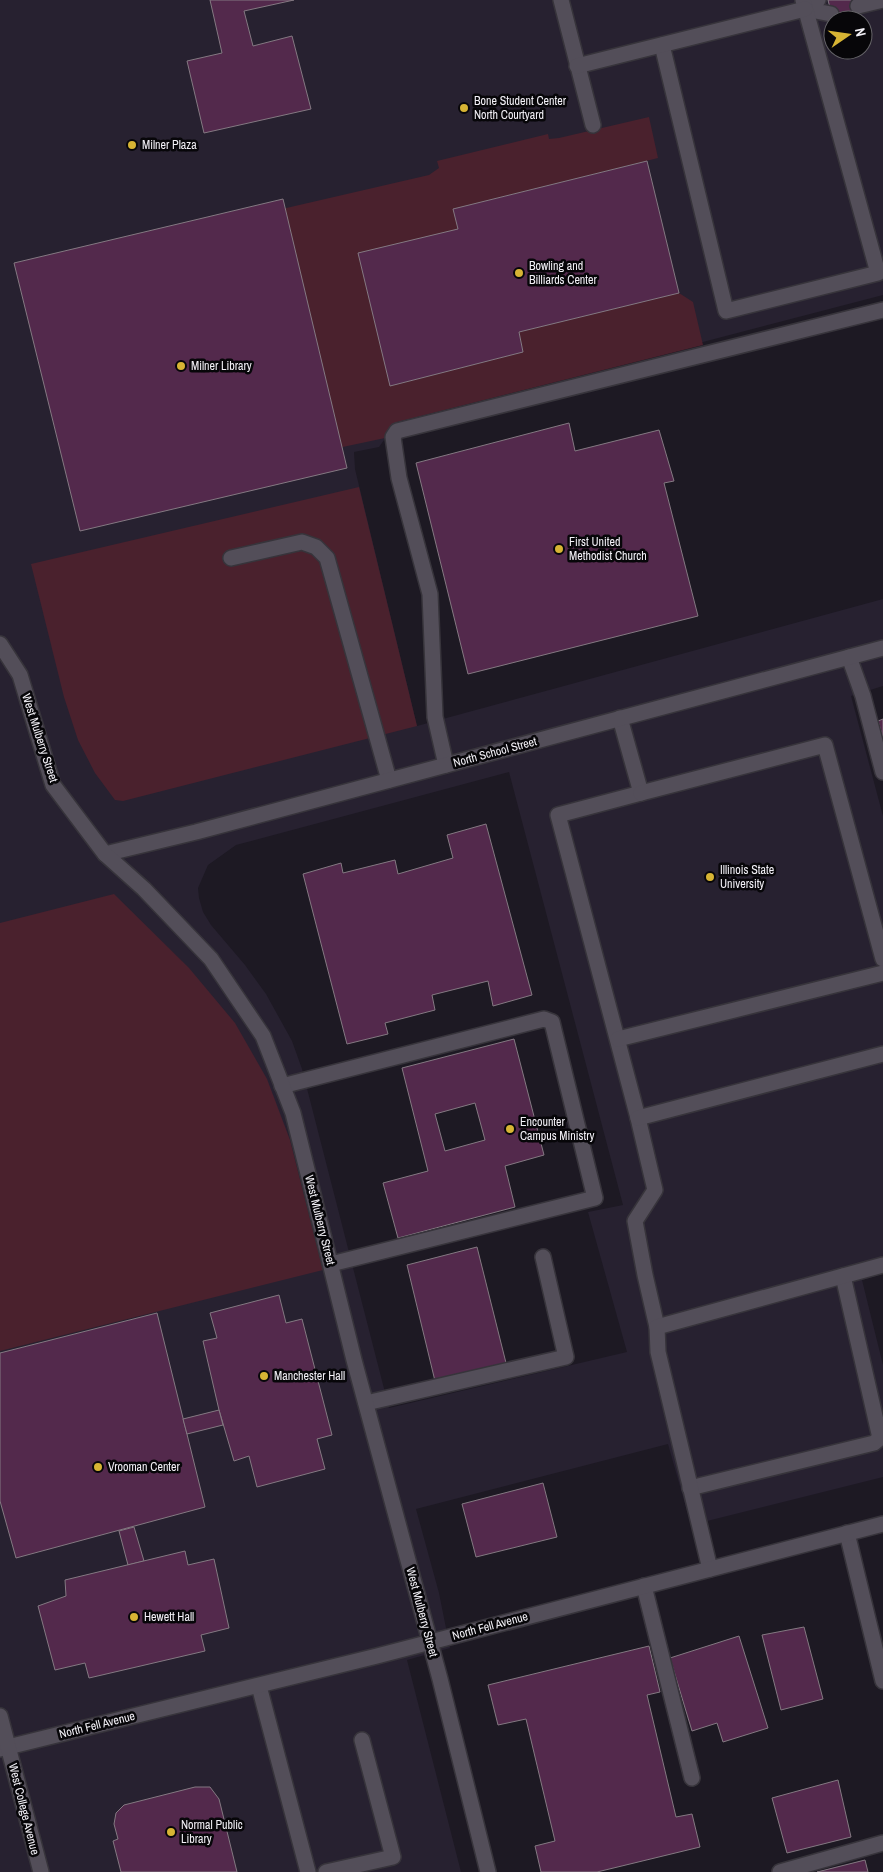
<svg xmlns="http://www.w3.org/2000/svg" width="883" height="1872" font-family="'Archivo Narrow',sans-serif">
  <rect width="100%" height="100%" fill="#1d1923"/>
  <path fill="#272130" fill-rule="evenodd" d="M0 0H883V295L397 422 379 447 354 452 355 469 417 726 883 599V686L851 696 883 816V1274L862 1280 883 1365V1477L691 1525 668 1444 416 1509 439 1593 450 1648 407 1660 461 1872H0ZM833 20H863V50H833ZM509 772 623 1205 588 1212 627 1352 389 1408 302 1069 292 1041 266 994 245 965 211 925 203 912 199 898 198 888 208 865 236 845Z"/>
  <g fill="#4a212d">
    <path d="M649 117 658 158 454 209 458 229 390 386 523 352 519 332 679 293 693 302 703 345 397 422 385 438 338 448 282 209 429 175 439 168 437 161 548 134 549 139 559 138Z"/>
    <path d="M359 487 417 726 123 801 115 800 95 773 78 740 64 697 31 564Z"/>
    <path d="M114 894 189 968 235 1023 267 1079 290 1140 323 1270 0 1351V923Z"/>
  </g>
  <g fill="#53294c" stroke="#847982" fill-rule="evenodd">
    <path d="M210 0H294L244 11 253 46 292 36 311 109 204 133 187 61 222 53Z"/>
    <path d="M828 0H857L862 20H833Z"/>
    <path d="M647 161 679 293 519 332 523 352 390 386 358 253 458 229 453 209Z"/>
    <path d="M283 199 347 468 80 531 14 263Z"/>
    <path d="M569 423 575 451 659 430 674 481 664 483 698 616 468 674 416 463Z"/>
    <path d="M883 719V738L878 721Z"/>
    <path d="M486 824 532 995 493 1006 488 981 432 995 435 1010 385 1023 388 1034 347 1044 303 874 341 863 343 873 395 860 398 874 453 858 447 835Z"/>
    <path d="M514 1039 544 1155 505 1166 515 1207 398 1238 383 1183 428 1171 402 1068ZM475 1103 485 1140 445 1151 435 1114Z"/>
    <path d="M477 1247 506 1363 435 1381 407 1265Z"/>
    <path d="M279 1295 286 1323 302 1319 332 1435 317 1439 325 1469 257 1487 249 1456 234 1461 219 1410 203 1341 217 1338 210 1313Z"/>
    <path d="M157 1313 205 1507 16 1558 0 1501V1353Z"/>
    <path d="M219 1410 223 1425 187 1434 183 1419Z"/>
    <path d="M543 1483 557 1537 476 1557 462 1504Z"/>
    <path d="M134 1527 144 1561 128 1565 119 1531Z"/>
    <path d="M185 1551 188 1565 214 1559 229 1628 201 1635 205 1651 89 1678 85 1663 55 1670 38 1606 66 1596 65 1580Z"/>
    <path d="M804 1627 823 1699 781 1710 762 1635Z"/>
    <path d="M739 1636 768 1728 723 1742 717 1723 692 1731 670 1658Z"/>
    <path d="M649 1646 660 1692 647 1695 676 1817 692 1814 700 1847 597 1872H541L535 1846 555 1841 526 1719 498 1725 488 1685Z"/>
    <path d="M838 1780 851 1837 787 1853 772 1798Z"/>
    <path d="M195 1787H210L219 1799 237 1872H121L113 1841 118 1839 114 1824 116 1813 124 1805Z"/>
    <path d="M865 1860 868 1872H817Z"/>
  </g>
  <g fill="none" stroke-linecap="round" stroke-linejoin="round">
    <defs>
      <g id="service">
        <path d="M561 0 593 125"/>
        <path d="M818 0 805 9 831 14"/>
        <path d="M858 6 883 0"/>
        <path d="M662 45 726 311 878 273 803 0"/>
        <path d="M577 66 805 9"/>
        <path d="M231 558 302 542 316 547 327 558 389 780"/>
        <path d="M849 657 863 696 883 772"/>
        <path d="M620 718 641 793 558 815 638 1118 655 1190 635 1221 645 1275 657 1327"/>
        <path d="M446 765 435 717 430 594 399 478 393 437 397 431 883 310"/>
        <path d="M641 793 825 745 883 959"/>
        <path d="M618 1039 883 973"/>
        <path d="M282 1086 544 1019 552 1022 595 1198 331 1264"/>
        <path d="M638 1118 883 1054"/>
        <path d="M366 1403 566 1357 543 1257"/>
        <path d="M690 1488 874 1443 880 1438 843 1276"/>
        <path d="M710 1569 658 1352 657 1327 883 1265"/>
        <path d="M644 1586 692 1778"/>
        <path d="M259 1686 308 1872"/>
        <path d="M326 1872 393 1857 362 1740"/>
        <path d="M780 1872 883 1843"/>
      </g>
      <path id="minor" d="M847 1533 883 1681"/>
      <g id="tertiary">
        <path d="M105 854 196 832 883 648"/>
        <path d="M0 1749 377 1656 883 1524"/>
      </g>
      <g id="secondary">
        <path d="M0 644 20 675 53 785 105 854 144 889 211 959 263 1036 293 1113 354 1360 440 1679 488 1872"/>
        <path d="M0 1716 41 1872"/>
      </g>
    </defs>
    <use href="#service" stroke="#37343b" stroke-width="18"/>
    <use href="#minor" stroke="#37343b" stroke-width="18"/>
    <use href="#tertiary" stroke="#37343b" stroke-width="18"/>
    <use href="#secondary" stroke="#37343b" stroke-width="18"/>
    <use href="#service" stroke="#534e59" stroke-width="15"/>
    <use href="#minor" stroke="#534e59" stroke-width="15"/>
    <use href="#tertiary" stroke="#534e59" stroke-width="15"/>
    <use href="#secondary" stroke="#534e59" stroke-width="15"/>
  </g>
  <g fill="#d7b434" stroke="#070609" stroke-width="2">
    <circle cx="464" cy="108" r="5"/>
    <circle cx="132" cy="145" r="5"/>
    <circle cx="519" cy="273" r="5"/>
    <circle cx="181" cy="366" r="5"/>
    <circle cx="559" cy="549" r="5"/>
    <circle cx="710" cy="877" r="5"/>
    <circle cx="510" cy="1129" r="5"/>
    <circle cx="264" cy="1376" r="5"/>
    <circle cx="98" cy="1467" r="5"/>
    <circle cx="134" cy="1617" r="5"/>
    <circle cx="171" cy="1832" r="5"/>
  </g>
  <g text-anchor="middle" dominant-baseline="central" stroke-width="5" stroke-linejoin="round" paint-order="stroke">
    <g font-size="12" fill="#f3f1f7" stroke="#070609" text-anchor="start">
      <text x="474" y="101">Bone Student Center<tspan x="474" dy="14">North Courtyard</tspan></text>
      <text x="142" y="145">Milner Plaza</text>
      <text x="529" y="266">Bowling and<tspan x="529" dy="14">Billiards Center</tspan></text>
      <text x="191" y="366">Milner Library</text>
      <text x="569" y="542">First United<tspan x="569" dy="14">Methodist Church</tspan></text>
      <text x="720" y="870">Illinois State<tspan x="720" dy="14">University</tspan></text>
      <text x="520" y="1122">Encounter<tspan x="520" dy="14">Campus Ministry</tspan></text>
      <text x="274" y="1376">Manchester Hall</text>
      <text x="108" y="1467">Vrooman Center</text>
      <text x="144" y="1617">Hewett Hall</text>
      <text x="181" y="1825">Normal Public<tspan x="181" dy="14">Library</tspan></text>
    </g>
    <g font-size="12" fill="#f3f1f7" stroke="#070609">
      <text transform="translate(40 738) rotate(72)">West Mulberry Street</text>
      <text transform="translate(495 752) rotate(-15)">North School Street</text>
      <text transform="translate(320 1220) rotate(76)">West Mulberry Street</text>
      <text transform="translate(422 1612) rotate(75)">West Mulberry Street</text>
      <text transform="translate(490 1626) rotate(-15)">North Fell Avenue</text>
      <text transform="translate(97 1725) rotate(-14)">North Fell Avenue</text>
      <text transform="translate(24 1809) rotate(76)">West College Avenue</text>
    </g>
  </g>
  <g transform="translate(848 35) rotate(77)"><circle r="24" fill="#070609" stroke="#656468"/>
  <path d="M0-4L9 19L0 12L-9 19Z" fill="#d7b434"/>
  <text y="-8" font-size="14" font-weight="bold" text-anchor="middle" fill="#f3f1f7">N</text>
  </g>
</svg>
